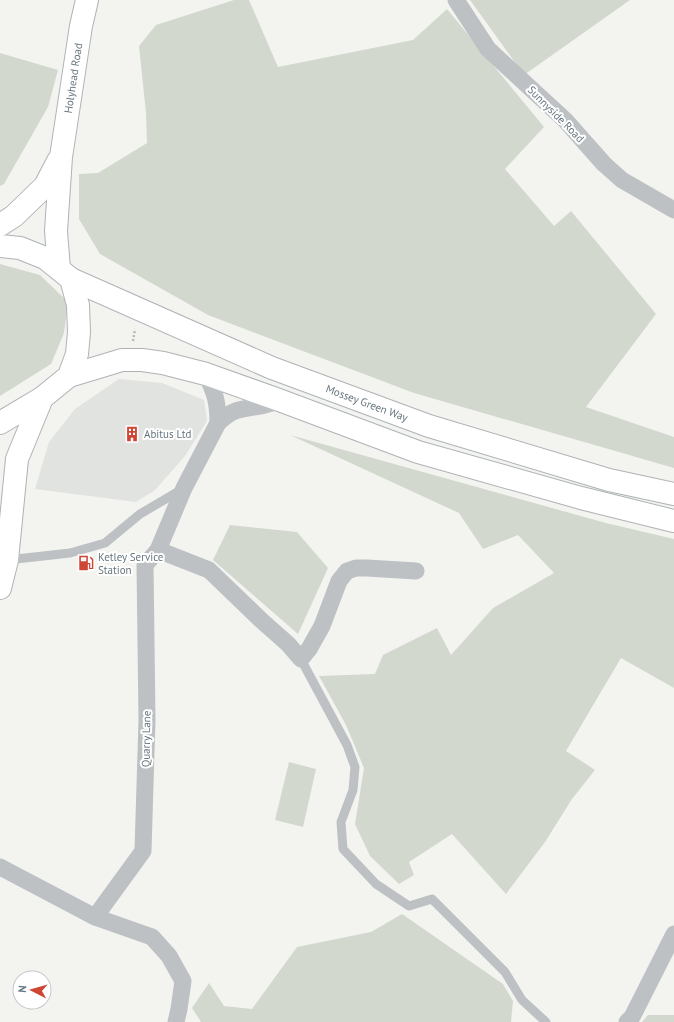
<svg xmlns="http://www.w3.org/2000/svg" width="674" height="1022" font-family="'PT Sans',sans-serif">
  <rect width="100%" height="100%" fill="#f3f3f0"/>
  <path fill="#e1e3e0" d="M119 379 162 383 204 400 207 421 185 456 155 490 136 502 35 489 49 442 75 409Z"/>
  <g fill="#d3d8cf">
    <path d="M234 0H249L278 67 413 40 447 9 544 127 505 169 554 226 571 211 656 314 586 407 674 437V468L414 393 208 315 100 254 79 219V174L98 173 147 143 146 113 139 46 156 25Z"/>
    <path d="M470 0H630L524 75Z"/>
    <path d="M0 53 58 70 48 107 4 184 0 186Z"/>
    <path d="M0 264 40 275 68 302 64 333 51 364 0 396Z"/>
    <path d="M290 435 606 523 674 539V688L621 658 566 751 595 770 572 799 545 842 506 894 452 834 409 862 414 875 399 884 370 856 355 824 364 768 346 725 319 676 375 674 383 655 437 628 451 655 493 608 554 573 518 535 483 549 459 513Z"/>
    <path d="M230 525 297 532 328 568 298 634 213 560Z"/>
    <path d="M289 762 316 769 303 827 275 820Z"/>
    <path d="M402 914 503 984 513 1001 511 1022H201L192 1008 209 983 224 1006 252 1009 297 947 371 932Z"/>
    <path d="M648 1015H674V1022H642Z"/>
  </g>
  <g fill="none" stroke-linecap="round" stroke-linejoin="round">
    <defs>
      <g id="secondary">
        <path d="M0 225 14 216 45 186 58 161"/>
        <path d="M0 246 20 248 45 258 71 279 78 305 79 332 77 354 69 376 42 398 0 423"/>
        <path id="s1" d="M59 269 56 231 61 157 81 26 87 0"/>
        <path id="s2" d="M71 279 272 368 429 426 609 480 674 494"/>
        <path d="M69 376 122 360H142L163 363 206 374 279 400 418 452 581 498 674 521"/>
        <path d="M0 588 7 560 17 459 42 398"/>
      </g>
    </defs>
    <use href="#secondary" stroke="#aeb3b6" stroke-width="24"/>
    <path stroke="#b5b8ba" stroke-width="2.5" stroke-dasharray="2 2" stroke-linecap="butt" d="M133 341 135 329"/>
    <g stroke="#bdc1c4" stroke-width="9">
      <path d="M7 560 70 553 105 543 140 514 181 490"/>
      <path d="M301 659 304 665 347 745 355 767 353 790 341 822 343 849 376 884 409 906 432 899 505 972 522 1000 546 1022"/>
    </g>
    <g stroke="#bdc1c4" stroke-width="17">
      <path d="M456 0 488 49 565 120 604 164 622 180 674 210"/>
      <path d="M206 374C215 393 218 402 218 423"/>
      <path d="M279 400C275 402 270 404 265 405 243 410 236 406 218 423L184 488 158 550 209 570 262 621 288 644 301 659 309 649 322 626 339 581 347 571 356 568H367L416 571"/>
      <path d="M0 867 95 917 143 851 147 720 145 565 158 550"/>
      <path d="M95 917 152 937 169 956 183 981 179 1009 176 1022"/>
      <path d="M627 1022 632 1017 674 934"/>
    </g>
    <use href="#secondary" stroke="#fff" stroke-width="22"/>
  </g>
  <defs>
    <symbol id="building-bare" viewBox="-9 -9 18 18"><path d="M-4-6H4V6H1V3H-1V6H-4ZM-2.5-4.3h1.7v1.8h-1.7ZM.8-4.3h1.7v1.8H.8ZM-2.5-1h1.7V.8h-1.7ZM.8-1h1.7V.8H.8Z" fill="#cf4534" stroke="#fff" stroke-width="2.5" paint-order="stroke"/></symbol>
    <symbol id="fuel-bare" viewBox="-9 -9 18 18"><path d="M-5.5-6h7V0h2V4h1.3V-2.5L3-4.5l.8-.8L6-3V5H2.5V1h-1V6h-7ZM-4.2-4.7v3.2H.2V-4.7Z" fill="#cf4534" stroke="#fff" stroke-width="2.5" paint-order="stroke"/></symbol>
  </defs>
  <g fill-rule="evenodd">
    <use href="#building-bare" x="121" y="423" width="22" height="22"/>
    <use href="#fuel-bare" x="75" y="552" width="22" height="22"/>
  </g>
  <g text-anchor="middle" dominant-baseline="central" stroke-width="4" stroke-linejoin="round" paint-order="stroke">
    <g font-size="11" fill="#66767e" stroke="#fff">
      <text stroke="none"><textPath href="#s1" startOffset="192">Holyhead Road</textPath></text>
      <text transform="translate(556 114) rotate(45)">Sunnyside Road</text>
      <text stroke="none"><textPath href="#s2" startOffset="321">Mossey Green Way</textPath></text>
      <text transform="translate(146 739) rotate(-89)">Quarry Lane</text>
    </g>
    <g font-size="11" fill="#66767e" stroke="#fff" text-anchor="start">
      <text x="144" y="434">Abitus Ltd</text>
      <text x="98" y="557">Ketley Service<tspan x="98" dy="13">Station</tspan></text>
    </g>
  </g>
  <g transform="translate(32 990) rotate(276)"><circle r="19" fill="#ffffff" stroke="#c2c8cb"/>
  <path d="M0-3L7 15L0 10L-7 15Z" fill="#cf4534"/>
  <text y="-6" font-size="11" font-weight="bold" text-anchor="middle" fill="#66767e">N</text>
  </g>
</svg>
